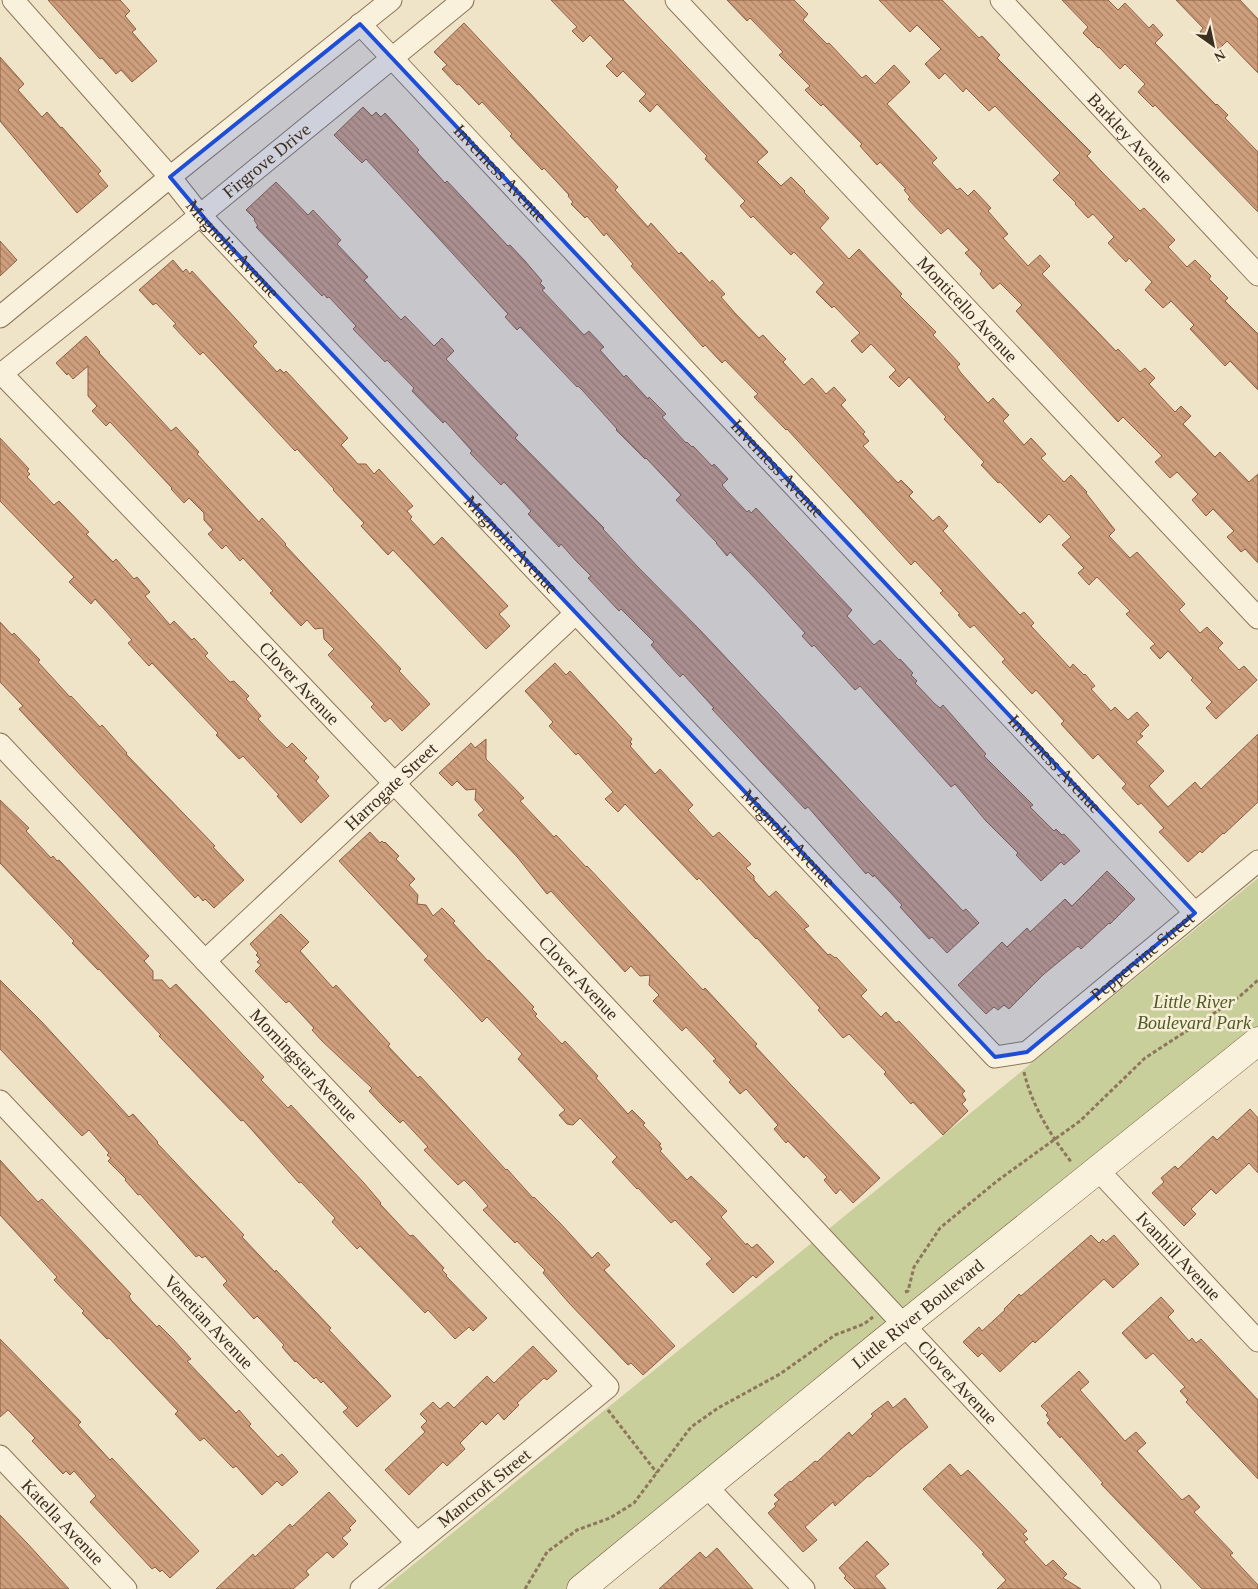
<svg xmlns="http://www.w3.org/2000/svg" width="1258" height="1589" font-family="'Times New Roman',serif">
  <defs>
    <pattern id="building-back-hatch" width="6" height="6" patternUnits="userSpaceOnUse" patternTransform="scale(1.25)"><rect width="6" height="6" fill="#cf9f7d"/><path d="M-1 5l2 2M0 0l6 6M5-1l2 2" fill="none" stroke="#a98266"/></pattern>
  </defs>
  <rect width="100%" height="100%" fill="#f0e4c8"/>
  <path fill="#c9cf9b" d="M1258 878V1041L581 1589H383L798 1254Z"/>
  <g fill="url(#building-back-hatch)" stroke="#8d5f41">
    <path d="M48 0H120L130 11 125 16 136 29 132 32 157 61 132 82 121 70 116 74 102 58 100 59Z"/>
    <path d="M551 0H623L768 152 757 162 781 186 791 177 805 191 804 192 829 218 820 228 849 259 859 249 902 294 900 296 936 332 933 335 960 364 957 367 961 373 988 403 993 398 1009 415 1003 421 1024 445 1031 438 1046 454 1041 458 1064 482 1071 475 1087 492 1086 493 1115 530 1109 536 1130 558 1137 552 1185 604 1179 610 1200 633 1207 627 1223 643 1218 648 1239 670 1244 666 1257 680 1216 719 1206 708 1212 702 1191 680 1193 678 1168 651 1160 659 1150 648 1155 644 1126 614 1130 611 1097 577 1089 585 1078 573 1084 568 1062 545 1071 537 1049 514 1040 523 1000 482 998 483 981 465 984 462 944 419 946 417 909 377 899 387 889 377 896 370 871 344 862 353 851 341 860 333 834 306 832 308 816 292 824 283 794 252 791 255 753 216 751 218 740 206 745 201 705 159 707 156 657 104 650 112 639 101 646 94 623 71 617 77 606 66 613 59 590 35 583 42 572 31 577 27Z"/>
    <path d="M727 0H794L808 14 803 20 827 44 829 43 862 78 866 75 875 84 894 65 910 82 887 104 937 158 932 163 957 190 960 188 968 196 974 190 991 208 988 211 1008 234 1003 238 1028 266 1040 255 1050 266 1042 274 1116 351 1118 349 1140 372 1145 368 1155 378 1149 384 1175 412 1181 406 1191 416 1183 424 1215 457 1220 452 1249 482 1258 474V563L1245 549 1241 552 1227 537 1234 531 1213 509 1206 516 1192 500 1198 494 1177 472 1170 478 1155 462 1162 456 1123 417 1118 422 1016 311 1022 305 1000 283 993 289 980 274 982 271 965 253 969 250 948 228 941 234 908 199 910 197 904 190 906 189 880 162 877 165 860 146 862 144 823 104 821 106 805 90 810 86 779 55 783 52 750 18 747 21Z"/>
    <path d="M879 0H942L979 38 982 36 1000 55 997 58 1091 152 1087 156 1100 170 1140 211 1144 208 1175 240 1168 247 1187 267 1195 260 1211 276 1209 279 1228 298 1225 301 1258 334V390L1230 361 1225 366 1190 329 1194 325 1171 301 1163 308 1145 290 1152 282 1129 258 1126 262 1108 243 1114 237 1093 214 1088 218 1075 204 1076 203 1053 180 1060 173 995 106 989 111 966 88 963 92 945 73 939 79 925 64 941 49 917 25 910 32Z"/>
    <path d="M1062 0H1108L1118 10 1125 3 1149 28 1153 24 1163 35 1155 43 1216 105 1217 104 1228 115 1225 118 1258 152V212L1155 105 1153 107 1138 92 1145 84 1125 64 1120 69 1099 47 1098 48 1083 33 1088 27Z"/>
    <path d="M1176 0H1240L1258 19V73L1227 41 1218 50 1200 32 1203 28Z"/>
    <path d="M464 23 618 187 615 190 648 227 651 223 679 254 681 252 710 283 712 280 725 294 721 297 735 313 759 338 763 335 776 349 786 359 783 362 804 385 812 378 826 394 834 387 846 400 841 405 865 432 863 434 869 441 863 446 898 483 901 480 913 492 909 496 933 521 939 516 948 526 943 531 1020 615 1024 612 1034 623 1031 626 1070 668 1073 664 1084 675 1085 674 1095 686 1091 689 1111 711 1115 707 1128 720 1137 712 1149 725 1140 734 1143 736 1136 742 1164 771 1149 786 1168 807 1195 782 1201 789 1258 734V802L1224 834 1223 833 1202 853 1200 851 1188 862 1159 832 1164 828 1141 803 1138 805 1122 788 1126 784 1098 754 1093 759 1061 724 1064 721 1036 690 1032 694 1002 662 1005 659 974 625 970 628 958 615 960 614 940 593 943 591 915 561 911 565 787 429 786 430 754 397 758 394 725 360 722 363 705 345 703 347 631 266 633 264 606 233 604 236 587 216 585 218 571 204 573 202 568 196 569 195 544 168 542 170 510 136 512 134 482 102 479 105 459 84 457 85 442 69 447 65 434 52Z"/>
    <path d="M0 57 24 84 18 90 42 117 47 112 61 128 62 127 101 171 98 174 108 186 77 213 0 121Z"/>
    <path d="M363 107 372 116 376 112 381 117 385 113 419 150 417 152 445 183 447 181 508 246 510 245 525 261 542 281 540 283 545 288 542 290 584 335 589 331 604 347 600 350 624 377 626 375 648 399 649 397 666 414 662 417 686 443 687 442 692 447 693 446 712 466 714 464 728 479 722 485 726 490 747 512 749 510 751 513 756 508 852 610 847 616 874 645 880 640 899 660 900 659 913 673 911 675 917 681 915 683 935 704 940 708 943 705 986 754 984 756 1033 805 1030 807 1054 831 1056 829 1062 835 1064 834 1080 851 1064 865 1061 862 1041 881 1016 855 1018 853 986 821 955 784 951 787 860 686 855 690 814 645 812 647 802 636 805 633 766 590 730 552 727 556 716 543H717L676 500 681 495 646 458 645 459 616 430 617 429 583 391 578 386 577 387 520 327 517 330 505 317 508 314 366 159 362 163 334 135Z"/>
    <path d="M276 182 308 215 313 210 341 240 337 244 368 277 364 280 401 320 405 316 434 346 442 338 454 351 446 359 518 435 515 438 604 528 603 529 637 566 701 631 963 911 966 909 979 923 947 953 932 937 929 939 912 920 900 907 902 905 874 875 873 877 868 872 866 874 808 807 805 809 790 793 712 709 714 708 683 674 680 677 667 663 651 645 654 642 621 609 619 611 588 578 591 576 577 562 561 544 559 547 528 514 531 511 521 500 504 482 501 485 470 453 472 451 445 421 443 423 412 391 414 388 387 360 385 362 353 329 356 326 329 297 327 298 324 294 322 296 256 227 258 226 254 220 255 219 246 210Z"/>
    <path d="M0 241 17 260 0 276Z"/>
    <path d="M173 260 183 272 186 269 190 274 192 271 257 342 253 346 277 372 280 369 284 373 286 371 348 438 341 445 358 464H366L374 474 379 469 413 506 407 511 412 517 410 519 434 545 442 537 508 606 499 614 510 626 486 649 393 550 388 555 361 526 364 523 333 490 334 489 297 449 295 451 203 352 200 355 173 326 176 324 156 303 153 305 139 290Z"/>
    <path d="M86 336 100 352 99 353 171 431 176 427 199 452 197 454 259 522 262 518 286 544 285 545 401 669 399 671 430 704 402 731 390 718 385 722 371 707 374 704 328 655 334 649 324 639 323 628 315 629 307 620 301 626 270 593 273 591 243 558 240 561 226 545 222 549 208 534 213 530 204 520V513L189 498 184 503 171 489 172 488 110 422 106 426 92 411 97 406 88 396V366L73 379 68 373 67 375 56 363Z"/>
    <path d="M0 438 29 469 27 471 30 474 27 477 54 505 59 501 89 532 86 534 113 562 116 559 134 579 137 577 150 592 145 596 170 625 174 621 192 640 194 638 208 653 205 656 230 682 234 681 249 696 246 699 261 716 258 719 277 739 287 748 292 743 307 758 304 761 319 777 316 781 329 796 301 823 277 796 279 795 243 756 239 759 216 735 218 733 152 663 149 666 128 643 132 640 95 599 91 604 69 582 74 577 0 501Z"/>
    <path d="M0 622 12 635 14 633 40 660 38 662 70 697 71 696 100 727 102 725 127 753 126 754 215 846 213 847 244 880 214 908 205 899 203 901 198 895 195 898 19 709 23 706 0 682Z"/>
    <path d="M555 663 566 675 570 671 632 739 630 742 632 744 630 746 655 774 660 769 693 805 688 810 713 837 719 832 751 864 746 868 754 876V880L769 897 776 891 795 911 809 926 804 929 828 955 830 954 835 958 836 957 867 990 861 996 881 1017 886 1012 896 1023 899 1021 965 1091 962 1094 966 1100 962 1104 968 1111 943 1135 913 1102 911 1104 884 1074 886 1072 849 1034 843 1038 818 1010 820 1008 757 938 756 939 699 878 697 880 625 804 618 812 605 799 613 792 578 753 576 755 549 726 553 722 525 691Z"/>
    <path d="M486 739V759L524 798 520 801 554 837 556 835 586 867 587 866 703 990 705 988 757 1044 755 1046 792 1086 880 1178 853 1203 840 1189 836 1194 824 1180 827 1177 806 1155 804 1158 788 1141 786 1143 774 1129 778 1125 746 1089 740 1094 729 1082 731 1080 713 1061 716 1059 686 1027 682 1031 653 1001 659 995 649 985 650 975 640 976 631 966 625 972 551 891 547 894 518 858 478 815 484 810 475 800 476 789 466 790 457 781 452 786 439 773 471 743 475 748Z"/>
    <path d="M0 800 29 828 26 831 51 858 53 856 57 861 59 860 149 956 144 961 153 971V980H162L170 989 176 984 264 1077 261 1080 288 1108 291 1105 364 1183 381 1203 380 1204 410 1236 413 1235 444 1268 442 1270 447 1275 446 1276 487 1318 473 1331 469 1327 455 1339 428 1310 425 1313 360 1246 357 1249 332 1222 335 1218 301 1182 299 1183 243 1120 241 1121 159 1036 161 1035 99 969 98 970 72 943 74 941 0 863Z"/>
    <path d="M370 832 380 843 382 841 384 843 385 842 399 856 396 859 415 879 409 885 418 895 417 904 426 905 433 916 442 908 455 921 453 923 488 961 489 960 534 1007 532 1009 537 1014 535 1016 562 1044 565 1041 598 1076 596 1078 628 1114 632 1110 645 1123 643 1125 661 1144 659 1145 662 1149 660 1151 687 1180 691 1176 727 1211 721 1217 746 1245 747 1243 752 1248 757 1244 774 1262 756 1278 753 1275 733 1293 706 1264 712 1259 675 1220 671 1223 638 1188 637 1189 612 1162 617 1157 580 1118 573 1125 567 1124 559 1115 565 1110 518 1059 522 1054 487 1017 482 1022 424 960 428 956 339 861Z"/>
    <path d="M1107 871 1135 899 1110 924 1109 923 1081 949 1078 946 1044 974 1009 1009 1004 1005 998 1010 994 1007 986 1014 958 985 1002 942 1007 947 1027 928 1030 932 1065 899 1072 906Z"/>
    <path d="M281 914 309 942 300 951 333 988 336 985 390 1044 388 1046 418 1078 420 1076 506 1170 507 1169 533 1198 534 1197 560 1223 592 1258 598 1252 610 1265 604 1270 675 1346 643 1375 631 1363 628 1365 569 1303 543 1273 545 1270 533 1258 517 1241 515 1243 483 1210 488 1206 473 1189 464 1180 458 1185 424 1150 428 1147 403 1120 400 1123 383 1106 369 1091 372 1088 322 1041 312 1030 314 1028 289 1001 286 1003 255 971 261 965 257 962 260 959 256 955 258 953 250 944Z"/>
    <path d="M0 980 42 1022 129 1117 133 1114 158 1142 157 1143 244 1235 242 1237 275 1272 276 1270 331 1328 329 1330 391 1396 357 1427 343 1412 348 1408 323 1381 321 1383 316 1377 314 1379 296 1361 295 1362 282 1347 284 1345 261 1320 257 1316 254 1319 223 1285 227 1281 205 1256 202 1258 199 1255 196 1257 140 1194 138 1195 125 1180 126 1179 108 1161 111 1158 107 1155 109 1153 89 1130 82 1136 0 1049Z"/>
    <path d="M1250 1109 1258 1118V1173L1249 1163 1216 1194 1211 1189 1191 1209 1196 1214 1184 1226 1152 1193 1164 1182 1161 1178 1175 1166 1178 1169 1213 1136 1217 1140Z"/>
    <path d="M0 1160 38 1202 42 1199 56 1214 131 1294 129 1296 131 1300 157 1327 159 1325 173 1339 191 1359 187 1361 236 1413 239 1410 251 1424 249 1426 278 1457 282 1454 298 1472 282 1486 277 1481 262 1495 236 1466 233 1468 204 1438 200 1441 175 1414 178 1411 109 1338 107 1339 82 1313 84 1311 54 1280 57 1277 0 1215Z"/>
    <path d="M1091 1235 1099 1243 1103 1239 1106 1242 1114 1235 1139 1264 1113 1288 1104 1279 1035 1343 1033 1341 1000 1372 982 1353 978 1357 963 1342 979 1327 982 1331 1005 1310 1004 1309 1019 1294 1021 1296Z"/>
    <path d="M1161 1297 1174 1311 1168 1317 1189 1341 1192 1338 1196 1343 1201 1339 1258 1400V1479L1186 1402 1188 1400 1180 1391 1185 1387 1153 1353 1146 1359 1122 1333Z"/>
    <path d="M0 1339 81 1422 78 1425 110 1460 112 1458 199 1551 170 1578 162 1570 160 1572 155 1567 152 1569 90 1502 96 1496 74 1471 70 1475 66 1471 63 1474 32 1441 35 1438 8 1410 0 1417Z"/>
    <path d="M533 1346 557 1371 547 1380 544 1378 517 1403 519 1405 504 1420 498 1413 486 1425 482 1421 460 1443 465 1449 447 1466 443 1462 409 1495 385 1470 425 1432 421 1427 427 1421 420 1414 433 1402 440 1409 448 1402 454 1408 487 1376 494 1383Z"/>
    <path d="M1079 1371 1089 1382 1080 1390 1125 1441 1136 1432 1146 1443 1137 1451 1182 1500 1189 1495 1200 1507 1194 1512 1233 1553 1230 1555 1258 1585V1589H1202L1101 1484 1103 1483 1061 1436 1060 1438 1047 1423 1050 1420 1046 1415 1048 1413 1041 1406Z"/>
    <path d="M905 1398 928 1427 901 1449 870 1477 868 1476 835 1506 833 1502 805 1527 817 1540 803 1552 768 1513 776 1506 774 1504 779 1500 774 1495 790 1481 791 1482 815 1461 817 1462 849 1432 852 1436 873 1416 871 1414 888 1401 893 1408Z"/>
    <path d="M950 1464 961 1476 968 1470 1027 1531 1023 1534 1028 1539 1024 1542 1046 1566 1053 1560 1067 1574 1063 1578 1081 1589H997L1006 1580 982 1554 984 1553 923 1489Z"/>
    <path d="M329 1492 356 1521 349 1528 351 1530 342 1538 348 1544 333 1558 327 1552 306 1571 309 1575 293 1589H216L253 1554 255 1557 290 1524 292 1527Z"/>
    <path d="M0 1515 27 1543 69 1589H0Z"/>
    <path d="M867 1541 889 1564 875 1576 886 1589H855L844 1578 846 1576 839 1568Z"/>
    <path d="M717 1548 753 1589H659L700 1552 706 1558Z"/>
  </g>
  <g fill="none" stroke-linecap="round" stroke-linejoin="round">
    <defs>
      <g id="street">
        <path id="s1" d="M13 0 170 177 200 215 995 1057 1027 1052 1258 861"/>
        <path id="s2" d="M676 0 1258 618"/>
        <path id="s3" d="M1001 0 1258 275"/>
        <path id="s4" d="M360 24 1195 913"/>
        <path d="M0 317 170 177 391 0"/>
        <path id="s5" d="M0 372C389 773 770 1181 1150 1589"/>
        <path id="s6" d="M0 375 182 230 463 0"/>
        <path id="s7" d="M0 744 608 1387 361 1589"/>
        <path id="s8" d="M205 961 576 613"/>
        <path id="s9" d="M0 1101 417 1543"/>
        <path id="s10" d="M1098 1170 1258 1341"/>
        <path id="s11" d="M0 1456 126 1589"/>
        <path d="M707 1487 804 1589"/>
      </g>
      <g id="secondary">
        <path id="s12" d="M581 1589 878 1346 1258 1041"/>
      </g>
    </defs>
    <use href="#street" stroke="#8d765c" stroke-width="23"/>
    <use href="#secondary" stroke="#6f573f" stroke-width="29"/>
    <g stroke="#8d765c" stroke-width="3" stroke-dasharray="4 2.5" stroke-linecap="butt">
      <path d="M1024 1072C1032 1106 1051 1136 1072 1163"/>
      <path d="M905 1292 908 1291 914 1267 940 1228 997 1181 1080 1121 1145 1058 1239 997 1258 980"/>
      <path d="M608 1410 657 1473"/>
      <path d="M525 1589 547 1552 577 1530 610 1518 634 1503 691 1427 718 1408 780 1374 835 1335 864 1324 873 1317"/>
    </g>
    <use href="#street" stroke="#faf1dc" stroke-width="21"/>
    <use href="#secondary" stroke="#faf1dc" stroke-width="28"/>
  </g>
  <path fill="#1d4ed8" fill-opacity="0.2" stroke="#1d4ed8" stroke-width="4" stroke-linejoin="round" d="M360 24 1195 913 1027 1052 995 1057 211 226 170 177Z"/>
  <g text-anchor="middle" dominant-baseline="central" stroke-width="5" stroke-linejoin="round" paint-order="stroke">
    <g font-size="18" fill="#3d2e20" stroke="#f7eed8">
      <text stroke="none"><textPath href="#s3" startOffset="189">Barkley Avenue</textPath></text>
      <text stroke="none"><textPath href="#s6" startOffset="342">Firgrove Drive</textPath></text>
      <text stroke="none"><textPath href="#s4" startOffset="205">Inverness Avenue</textPath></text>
      <text stroke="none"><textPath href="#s1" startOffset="332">Magnolia Avenue</textPath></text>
      <text stroke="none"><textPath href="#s2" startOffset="425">Monticello Avenue</textPath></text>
      <text stroke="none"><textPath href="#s4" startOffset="610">Inverness Avenue</textPath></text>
      <text stroke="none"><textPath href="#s1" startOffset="738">Magnolia Avenue</textPath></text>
      <text stroke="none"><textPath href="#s5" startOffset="432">Clover Avenue</textPath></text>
      <text stroke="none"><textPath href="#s4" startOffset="1015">Inverness Avenue</textPath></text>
      <text stroke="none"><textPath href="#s8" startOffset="255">Harrogate Street</textPath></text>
      <text stroke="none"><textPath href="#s1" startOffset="1142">Magnolia Avenue</textPath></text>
      <text stroke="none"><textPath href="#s1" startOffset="1625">Peppervine Street</textPath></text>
      <text stroke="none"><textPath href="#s5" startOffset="838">Clover Avenue</textPath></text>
      <text stroke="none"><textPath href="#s7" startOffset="442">Morningstar Avenue</textPath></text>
      <text stroke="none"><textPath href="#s10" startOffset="118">Ivanhill Avenue</textPath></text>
      <text stroke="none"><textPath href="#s12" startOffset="435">Little River Boulevard</textPath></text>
      <text stroke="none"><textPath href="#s9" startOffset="304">Venetian Avenue</textPath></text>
      <text stroke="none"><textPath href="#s5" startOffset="1392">Clover Avenue</textPath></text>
      <text transform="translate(484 1488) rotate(-39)">Mancroft Street</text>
      <text stroke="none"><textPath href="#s11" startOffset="91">Katella Avenue</textPath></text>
    </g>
    <g font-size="18" font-style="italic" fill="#4d5a26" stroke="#f7eed8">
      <text x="1194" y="1002">Little River<tspan x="1194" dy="21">Boulevard Park</tspan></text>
    </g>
  </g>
  <g transform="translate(1213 45) rotate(147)" stroke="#f7eed8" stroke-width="4" paint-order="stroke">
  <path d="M0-4L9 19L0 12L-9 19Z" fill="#3d2e20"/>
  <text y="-8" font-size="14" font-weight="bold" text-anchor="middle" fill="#3d2e20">N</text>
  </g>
</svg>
